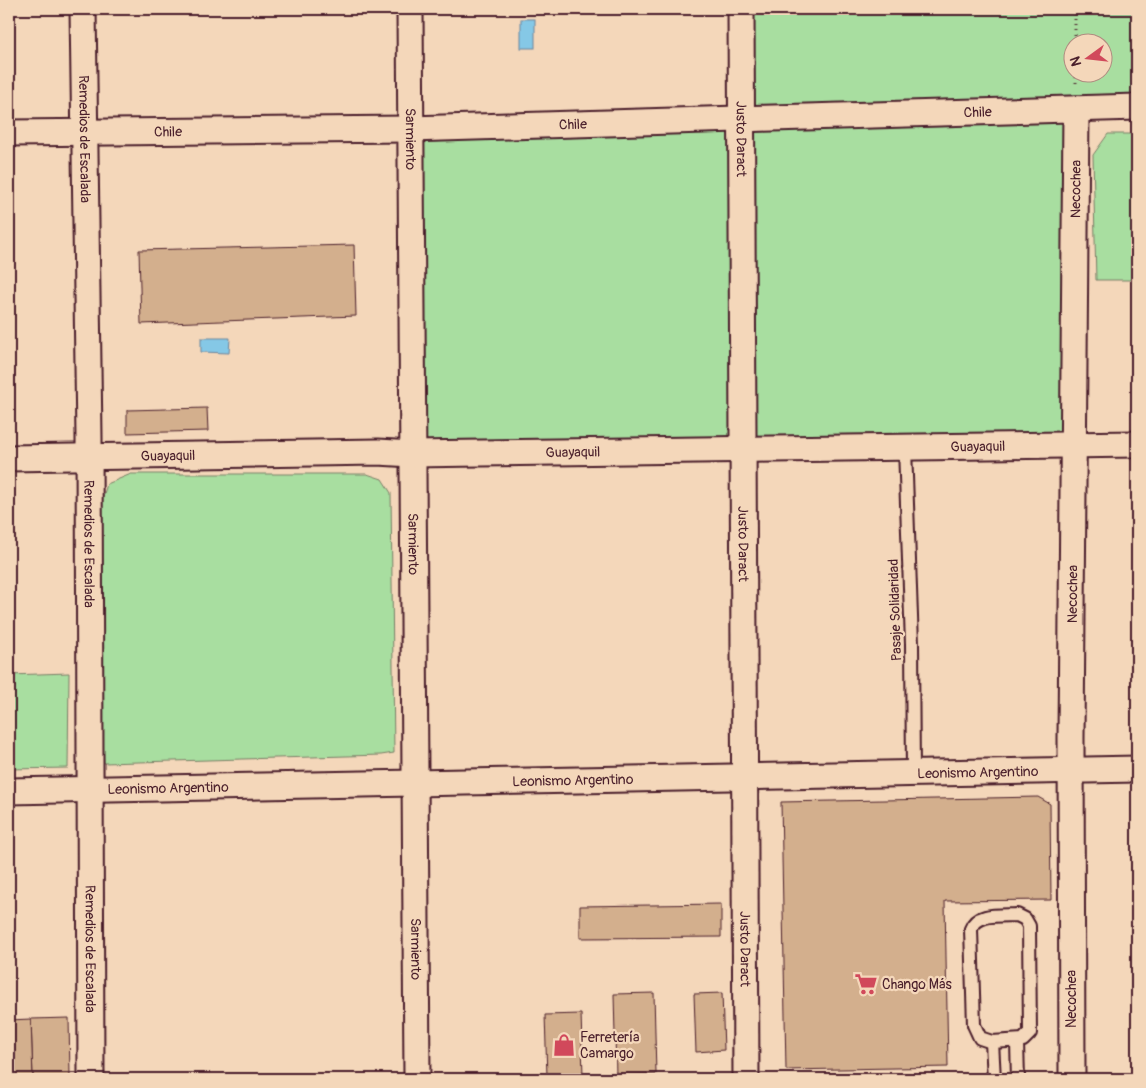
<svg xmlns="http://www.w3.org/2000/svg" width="1146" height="1088" font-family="Pangolin,sans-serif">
  <rect width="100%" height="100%" fill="#f4d7ba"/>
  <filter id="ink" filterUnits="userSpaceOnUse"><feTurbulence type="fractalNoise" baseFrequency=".02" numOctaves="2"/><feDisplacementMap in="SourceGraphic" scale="10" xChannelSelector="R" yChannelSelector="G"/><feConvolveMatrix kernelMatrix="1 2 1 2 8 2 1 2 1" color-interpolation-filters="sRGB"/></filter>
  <g filter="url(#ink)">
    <g fill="#a8dea0" stroke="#797e66" fill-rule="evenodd">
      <path d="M741 9H1137V106L1077 108 1072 444 412 454 410 129 741 119ZM1074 42H1104V72H1074Z"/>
      <path d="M1108 134H1137V280H1096L1093 155Z"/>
      <path d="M131 474H367L382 479 391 493 394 753 381 755 104 763 100 666V507L107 484Z"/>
      <path d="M69 673 68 768 9 769V675Z"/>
    </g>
    <g fill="#85c8e6" stroke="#6d849b">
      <rect x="521" y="19" width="14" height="29"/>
      <path d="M201 338H230L229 353 201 352Z"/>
    </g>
    <g fill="#d3af8d" stroke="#4a1f2b">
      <path d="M354 245 356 316 141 324 139 250Z"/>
      <path d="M207 408 208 431 127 433V410Z"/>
      <path d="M1038 797 1050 804 1051 900 945 901 948 1067 786 1070 781 802Z"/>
      <path d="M721 904V937L580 938V906Z"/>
      <path d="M654 993 656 1074 616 1075 614 994Z"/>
      <path d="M722 993 724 1050 696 1052 694 994Z"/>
      <path d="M581 1014 583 1075 547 1076 545 1015Z"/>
      <path d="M69 1018 70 1077 65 1079H33L31 1019Z"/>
      <path d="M31 1019 33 1079H9V1020Z"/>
    </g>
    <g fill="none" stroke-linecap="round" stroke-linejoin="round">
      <defs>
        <g id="lane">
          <path d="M905 448 912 644 913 772"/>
          <path d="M1017 915 1025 919 1029 926 1030 1033 1023 1040 992 1042 980 1038 974 1025 971 929C977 912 1001 916 1017 915Z"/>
          <path d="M992 1042 994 1079"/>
          <path d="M1017 1042 1018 1079"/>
        </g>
        <g id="street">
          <path id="s1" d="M83 9 89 437 91 1079"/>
          <path id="s2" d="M410 9 417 1079"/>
          <path id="s3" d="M741 9 746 1079"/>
          <path id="s4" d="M9 133 410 129 1137 107"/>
          <path id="s5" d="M9 458 378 452 412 454 1137 444"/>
          <path id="s6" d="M9 791 1137 769"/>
          <path id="s7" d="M1072 1079 1071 739 1076 109"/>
        </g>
      </defs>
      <use href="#lane" stroke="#4a1f2b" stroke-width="16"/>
      <use href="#street" stroke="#4a1f2b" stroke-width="29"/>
      <g stroke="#4a1f2b" stroke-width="3" stroke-dasharray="1 4" stroke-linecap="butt">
        <path d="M1075 9V42"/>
        <path d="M1076 72V87"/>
      </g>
      <use href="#lane" stroke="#f4d7ba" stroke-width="12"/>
      <use href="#street" stroke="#f4d7ba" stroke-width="25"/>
    </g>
  </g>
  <defs>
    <symbol id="supermarket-bare" viewBox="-9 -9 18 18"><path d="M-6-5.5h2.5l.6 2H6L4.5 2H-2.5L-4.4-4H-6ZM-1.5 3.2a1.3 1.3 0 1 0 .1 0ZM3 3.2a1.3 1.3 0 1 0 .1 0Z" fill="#d1495b" stroke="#f4d7ba" stroke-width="2.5" paint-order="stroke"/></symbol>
    <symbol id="shop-bare" viewBox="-9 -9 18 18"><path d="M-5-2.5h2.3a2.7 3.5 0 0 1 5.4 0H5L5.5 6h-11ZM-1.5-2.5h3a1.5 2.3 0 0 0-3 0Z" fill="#d1495b" stroke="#f4d7ba" stroke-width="2.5" paint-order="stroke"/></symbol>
  </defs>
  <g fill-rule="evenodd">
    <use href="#supermarket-bare" x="850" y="968" width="32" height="32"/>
    <use href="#shop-bare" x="548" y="1029" width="32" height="32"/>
  </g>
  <g text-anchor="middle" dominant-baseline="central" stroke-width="4.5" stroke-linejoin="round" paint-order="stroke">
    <g font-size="14" fill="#4a1f2b" stroke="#f4d7ba">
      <text stroke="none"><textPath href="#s4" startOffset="969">Chile</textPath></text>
      <text stroke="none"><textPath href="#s4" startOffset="564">Chile</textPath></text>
      <text stroke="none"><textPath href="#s4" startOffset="159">Chile</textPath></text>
      <text stroke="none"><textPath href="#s1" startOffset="130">Remedios de Escalada</textPath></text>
      <text stroke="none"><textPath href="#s2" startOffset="130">Sarmiento</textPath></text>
      <text stroke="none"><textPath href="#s3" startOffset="130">Justo Daract</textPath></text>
      <text stroke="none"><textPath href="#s7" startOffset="890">Necochea</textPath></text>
      <text stroke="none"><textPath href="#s5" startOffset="969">Guayaquil</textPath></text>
      <text stroke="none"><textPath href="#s5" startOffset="564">Guayaquil</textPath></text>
      <text stroke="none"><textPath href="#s5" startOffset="159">Guayaquil</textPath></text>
      <text stroke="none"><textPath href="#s1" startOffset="535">Remedios de Escalada</textPath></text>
      <text stroke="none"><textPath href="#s2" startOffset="535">Sarmiento</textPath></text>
      <text stroke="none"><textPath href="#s3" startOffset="535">Justo Daract</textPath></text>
      <text stroke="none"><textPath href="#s7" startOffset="485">Necochea</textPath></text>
      <text transform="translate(895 610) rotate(-92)">Pasaje Solidaridad</text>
      <text stroke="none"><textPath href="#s6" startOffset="969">Leonismo Argentino</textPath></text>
      <text stroke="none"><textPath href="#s6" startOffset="564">Leonismo Argentino</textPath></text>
      <text stroke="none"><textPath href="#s6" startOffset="159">Leonismo Argentino</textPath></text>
      <text stroke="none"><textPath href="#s1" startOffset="940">Remedios de Escalada</textPath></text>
      <text stroke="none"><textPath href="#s2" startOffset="940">Sarmiento</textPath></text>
      <text stroke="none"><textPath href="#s3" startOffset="940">Justo Daract</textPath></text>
      <text transform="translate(1071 999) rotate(-90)">Necochea</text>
    </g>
    <g font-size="14" fill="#4a1f2b" stroke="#f4d7ba" text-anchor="start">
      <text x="882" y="984">Chango Más</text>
      <text x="580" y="1037">Ferretería<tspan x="580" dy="16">Camargo</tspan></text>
    </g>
  </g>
  <rect width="1146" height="1088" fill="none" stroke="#f4d7ba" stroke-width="30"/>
  <rect x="15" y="15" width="1116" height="1058" fill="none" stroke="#4a1f2b" stroke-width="2" filter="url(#ink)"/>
  <g transform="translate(1088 58) rotate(255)"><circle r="24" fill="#f4d7ba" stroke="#b08d81"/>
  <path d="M0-4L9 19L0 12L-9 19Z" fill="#d1495b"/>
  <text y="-8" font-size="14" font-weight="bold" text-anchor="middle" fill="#4a1f2b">N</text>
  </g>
</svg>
